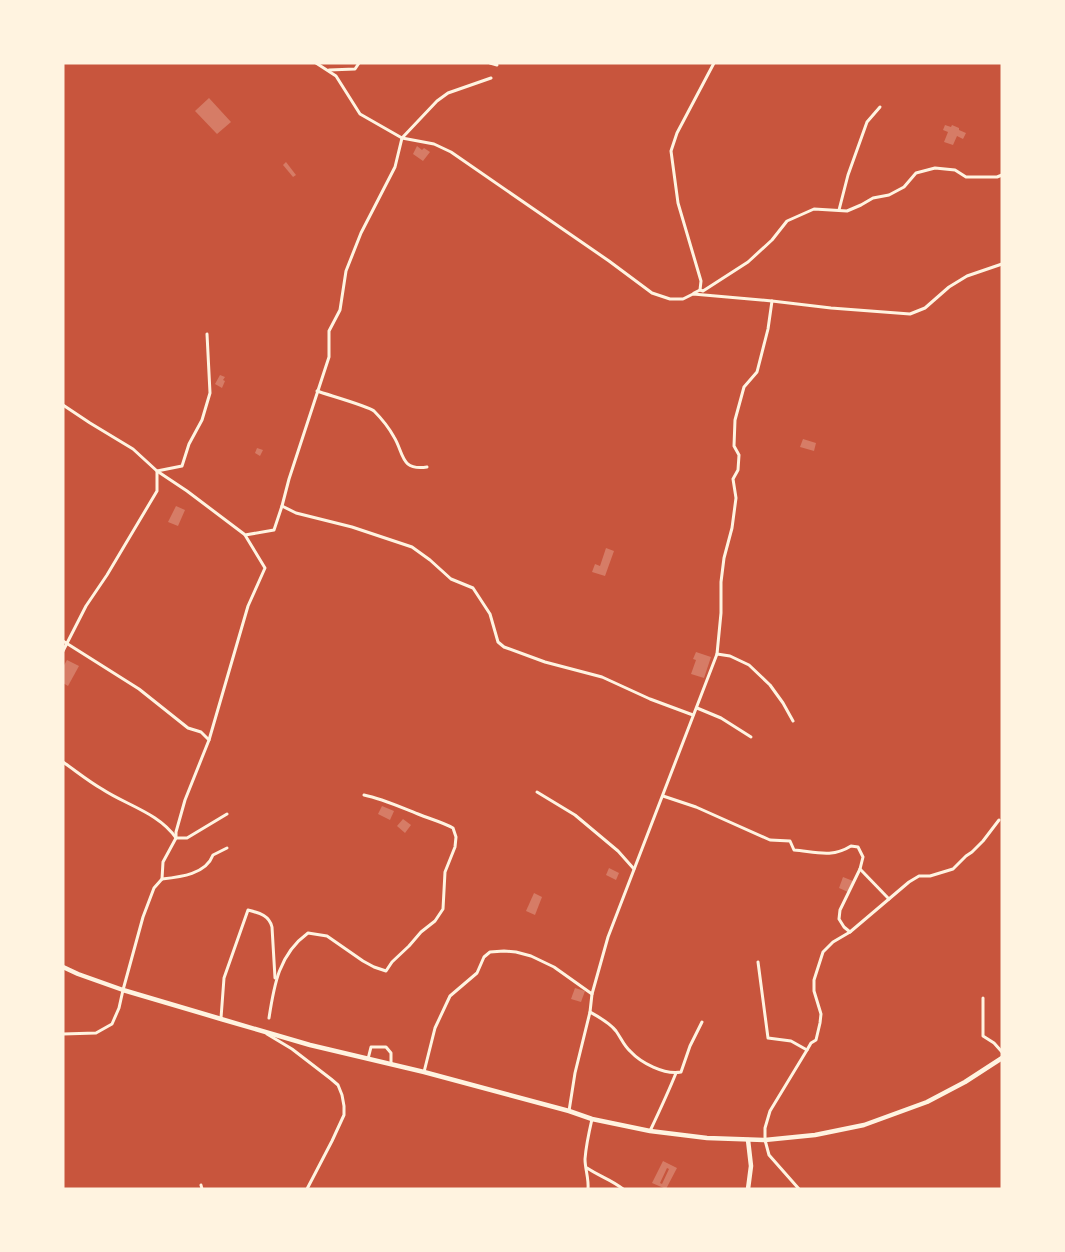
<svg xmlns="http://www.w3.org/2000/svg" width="1065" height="1252" font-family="Lato,sans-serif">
  <rect width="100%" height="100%" fill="#c8553d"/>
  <g fill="#d67c66" fill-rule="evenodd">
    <path d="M209 98 231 122 217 134 195 111Z"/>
    <path d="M945 125 951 127 952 125 959 128V130L966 133 963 139 957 136 953 145 944 142 948 132 943 130Z"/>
    <path d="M417 146 422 150 424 148 430 152 423 161 413 154Z"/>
    <path d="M286 162 296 175 293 177 283 165Z"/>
    <path d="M220 375 225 377 223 380 225 381 222 388 215 384Z"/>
    <path d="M803 439 816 443 814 451 800 447Z"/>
    <path d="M257 448 263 450 260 456 255 453Z"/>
    <path d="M176 506 185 510 178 526 168 522Z"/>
    <path d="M606 548 614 551 605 576 592 572 595 564 600 566Z"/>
    <path d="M696 652 711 657 704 678 691 674 696 660 693 659Z"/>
    <path d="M67 660 79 666 68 686 63 683V667Z"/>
    <path d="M382 806 394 811 390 820 378 814Z"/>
    <path d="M403 819 411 825 405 833 397 826Z"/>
    <path d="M609 868 619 873 616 880 606 875Z"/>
    <path d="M843 877 853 881 848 892 839 888Z"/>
    <path d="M534 893 542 897 535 915 526 911Z"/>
    <path d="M575 988 585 991 581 1002 571 999Z"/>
    <path d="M663 1161 677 1168 666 1189 652 1183ZM667 1168 669 1169 662 1184 660 1183Z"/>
  </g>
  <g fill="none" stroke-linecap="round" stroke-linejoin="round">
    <g stroke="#fff3e0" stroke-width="3">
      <path d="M316 63 336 76 360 114 402 138 434 144 451 152 609 261 652 293 670 299H683L693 294 772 301 831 308 910 314 925 308 949 287 967 276 1002 264"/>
      <path d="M490 63 497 65"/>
      <path d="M329 70 355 69 359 63"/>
      <path d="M839 210 848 175 867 122 880 107"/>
      <path d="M700 290 701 281 678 203 671 151 677 133 714 63"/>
      <path d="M694 293 700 290 703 291 748 262 772 240 787 221 814 209 847 211 861 205 873 198 889 195 904 187 916 173 935 168 955 170 966 177H997L1002 175"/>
      <path d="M317 391C328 395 368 406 374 411 381 418 389 428 394 437 404 453 400 471 427 467"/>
      <path d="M63 405 90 423 133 449 157 471 187 491 244 534"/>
      <path d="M282 506 296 513 352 527 412 547 430 560 451 579 473 588 490 614 498 642 504 647 545 662 602 677 650 699 693 715"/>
      <path d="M63 641 139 689 188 728 201 732 209 740"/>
      <path d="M63 651 86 606 107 575 157 491V471L182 466 189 444 202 420 210 393 207 334"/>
      <path d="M717 654 730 656 749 665 770 685 783 703 793 721"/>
      <path d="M697 708 721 718 751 737"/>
      <path d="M63 762C76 771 88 781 102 789 126 805 159 813 176 838H187L227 814"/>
      <path d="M537 792 575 815 618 851 634 869"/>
      <path d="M663 796 696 807 770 840 790 841 794 850C816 852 832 858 851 846L858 847 863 857 860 869 840 910 839 919 844 927 850 932"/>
      <path d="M860 869 889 899"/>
      <path d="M162 879C181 877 206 874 213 855L227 848"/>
      <path d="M758 962 768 1038 791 1041 807 1050 770 1111 765 1128V1140L769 1155 799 1189"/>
      <path d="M983 998V1036L994 1043 1002 1052"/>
      <path d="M590 1012C599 1017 610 1023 616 1031 621 1038 624 1046 630 1051 641 1063 664 1075 681 1072L690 1046 702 1022"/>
      <path d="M221 1018 224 978 248 910C259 913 269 915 272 927L275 978"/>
      <path d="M269 1018C274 985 279 954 308 933L327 936 363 961 374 967 386 971 392 962 409 946 421 932 435 921 443 909 445 872 455 847 456 837 453 828C442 822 430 819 418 814 400 807 383 799 364 795"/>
      <path d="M63 1034 96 1033 112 1024 119 1008 123 990 143 917 154 888 162 879 163 862 176 838V832L185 800 209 740 248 606 265 568 245 535 274 530 282 506 289 479 329 357V331L340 310 346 271 361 233 395 167 402 138 437 101 448 93 491 78"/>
      <path d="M267 1034 292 1049 331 1079 338 1085 342 1095 344 1106V1115L332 1141 307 1189"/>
      <path d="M807 1050 811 1043 816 1040 820 1023 821 1014 814 991V980L823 952 833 942 850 932 909 882 919 876H930L953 869 966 856 972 852 983 841 999 820"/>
      <path d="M368 1059 371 1047H386L391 1053V1064"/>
      <path d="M424 1072 435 1028 450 996 477 973 484 957 490 952 504 951 516 952 531 956 554 967 592 994"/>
      <path d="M569 1111 575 1073 590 1012 592 994 608 937 717 654 721 613V582L724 558 732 528 736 498 733 479 738 470 739 455 734 446 735 420 744 387 757 372 768 329 772 301"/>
      <path d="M650 1131C659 1112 668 1093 676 1073"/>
      <path d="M587 1168C599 1176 612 1180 623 1189"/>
      <path d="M201 1185 202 1189"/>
      <path d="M588 1189C589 1179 585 1169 585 1159 586 1146 589 1132 592 1119"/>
    </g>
    <path stroke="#fff3e0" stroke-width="4.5" d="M748 1140 751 1166 748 1189"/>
    <path stroke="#fff3e0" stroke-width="4.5" d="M63 967 78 974 123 990 221 1019 310 1045 424 1072 569 1111 592 1119 650 1131 707 1138 765 1140 815 1135 864 1125 927 1102 965 1082 1002 1058"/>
  </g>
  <rect width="1065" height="1252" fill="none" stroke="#fff3e0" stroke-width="129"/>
</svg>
